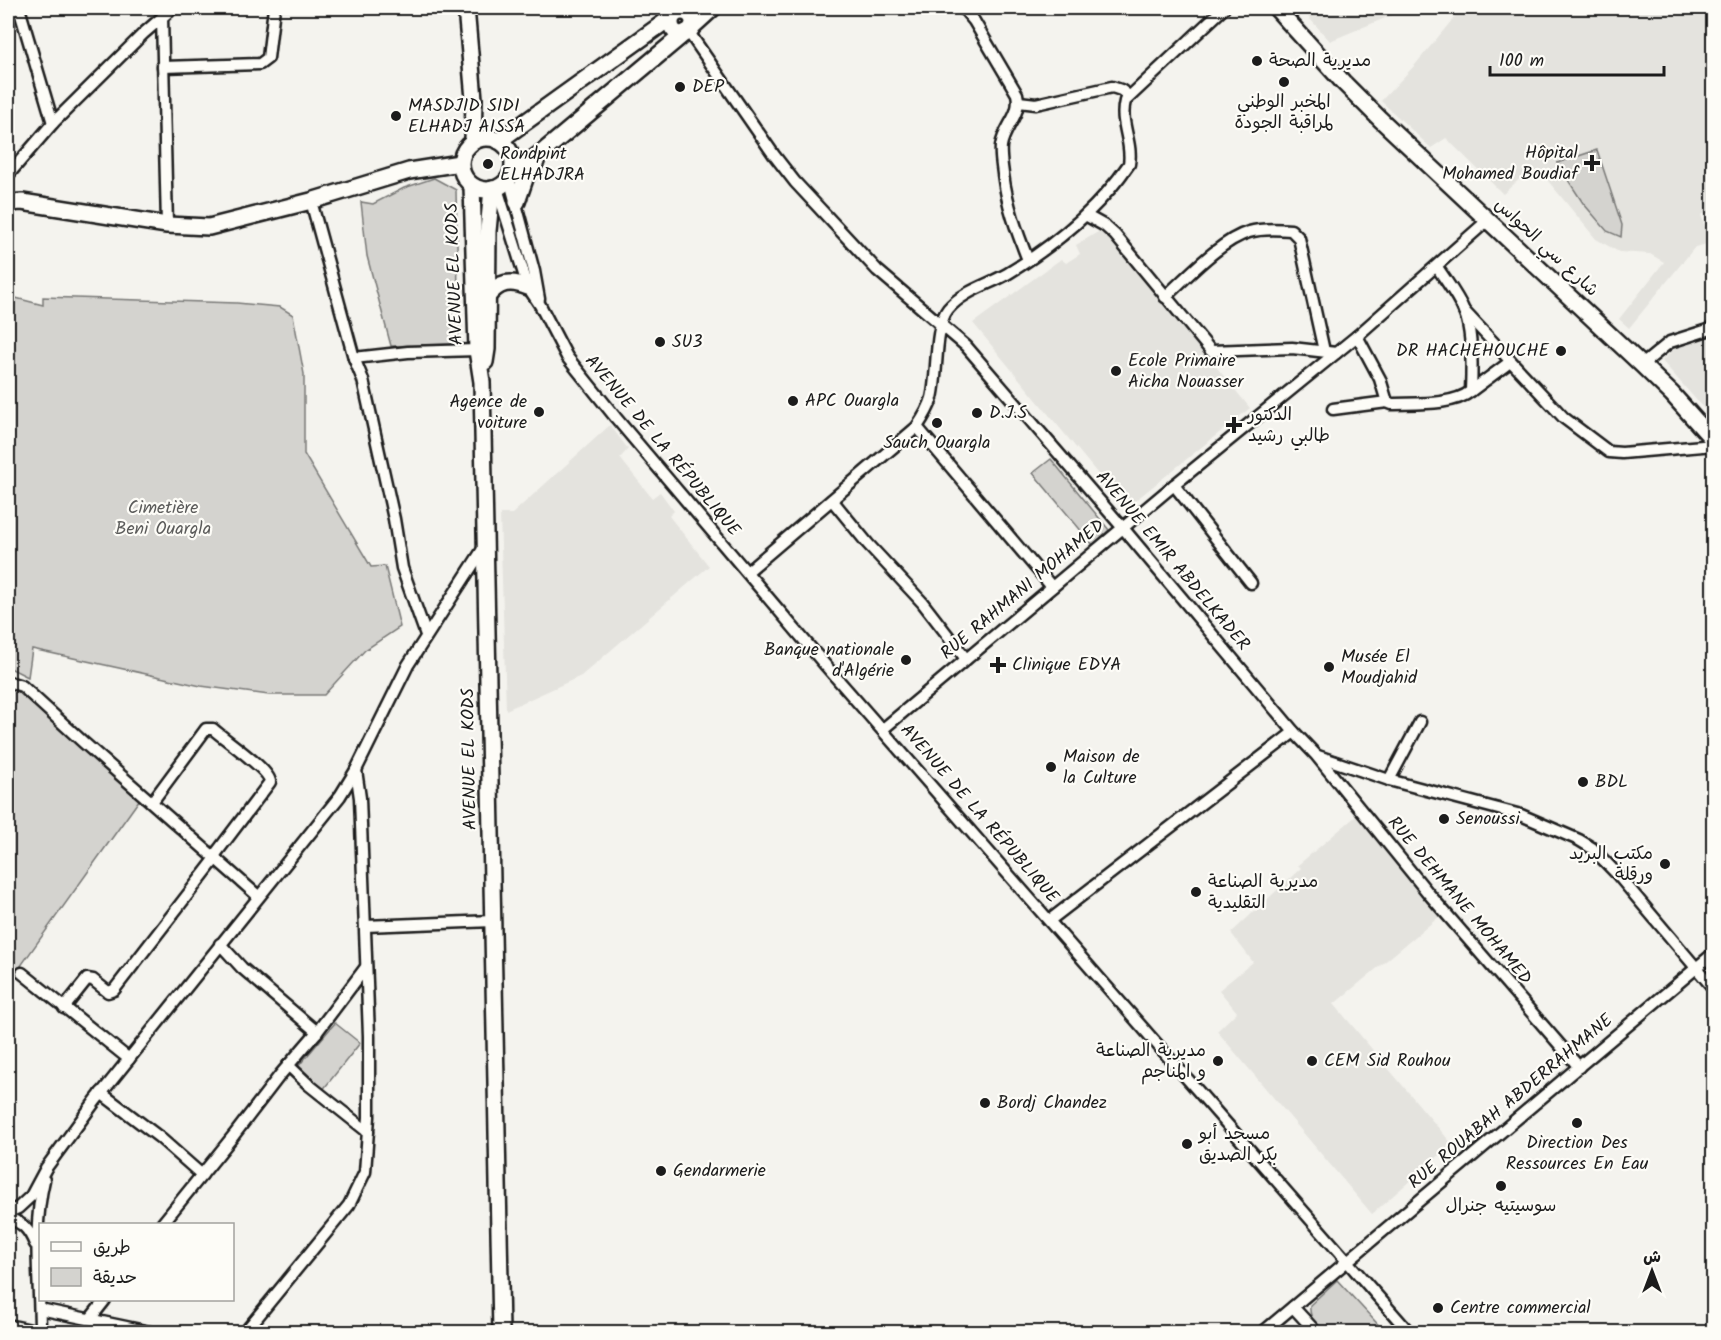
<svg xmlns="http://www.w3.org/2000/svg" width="1721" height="1340" font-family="Kalam,'Playpen Sans Arabic',sans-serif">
  <rect width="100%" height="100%" fill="#f4f3ee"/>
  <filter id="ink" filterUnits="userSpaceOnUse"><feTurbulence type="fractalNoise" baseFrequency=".0167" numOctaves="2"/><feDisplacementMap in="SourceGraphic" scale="12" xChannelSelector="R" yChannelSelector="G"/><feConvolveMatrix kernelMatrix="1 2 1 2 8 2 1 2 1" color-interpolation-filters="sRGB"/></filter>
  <g filter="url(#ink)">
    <g fill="#e4e3de">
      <path d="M1300 8H1409L1330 41Z"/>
      <path d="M1462 8H1713V211L1701 215 1711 243 1695 247 1629 328 1619 319 1664 262 1650 254 1619 252 1596 239 1544 176 1526 173 1503 194 1446 138 1431 148 1381 101 1415 65Z"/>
      <path d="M1103 229 1250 408 1126 508 973 323 1061 259 1066 263 1080 254 1076 245Z"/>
      <path d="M1713 338H1714L1713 419 1662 361 1678 345Z"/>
      <path d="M610 425 628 449 620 458 652 498 660 492 674 511 669 516 709 566 581 676 506 710 500 514H512Z"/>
      <path d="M1356 816 1440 916 1334 1004 1452 1144 1372 1214 1217 1031 1237 1012 1219 990 1253 962 1231 933 1301 868 1298 865Z"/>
    </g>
    <g fill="#d4d3cf" stroke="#787876" stroke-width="1.5">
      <path d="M1597 150 1622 225 1621 237 1607 231 1583 203 1557 163Z"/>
      <path d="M434 178 456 190 459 344 391 346 367 256 361 202 373 204 404 188Z"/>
      <path d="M8 296 43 305V297L237 303 280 307 293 315 304 374V454L371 567 385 566 400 627 365 650 324 695H269L201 686 32 649 28 677 8 667Z"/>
      <path d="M1051 459 1109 530 1093 545 1033 473Z"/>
      <path d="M8 684 13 685 142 796 8 984Z"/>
      <path d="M335 1023 360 1043 322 1091 296 1069Z"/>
      <path d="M1337 1280 1385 1332H1323C1314 1325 1309 1317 1310 1305Z"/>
    </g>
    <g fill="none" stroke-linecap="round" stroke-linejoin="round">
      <defs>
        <g id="street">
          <path d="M19 8 53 123"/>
          <path d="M963 8 974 21 1017 94C1022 115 1004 126 1001 146 1000 156 1002 165 1003 174 1007 205 1017 232 1028 260"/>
          <path d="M162 17 167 225"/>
          <path d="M688 31 774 155 795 182 877 270 966 346 1123 528 1294 732 1316 755 1429 894 1579 1067"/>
          <path d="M163 67 260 64 268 58 274 8"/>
          <path d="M1019 102 1036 104 1112 87 1121 90 1129 96"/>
          <path d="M8 175 53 123 144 33 173 8"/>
          <path d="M509 178 534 271 539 299"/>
          <path d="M497 188 528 287 540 305 567 357 616 418 826 666 1409 1332"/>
          <path d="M311 201 354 358 363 380 394 519 402 568 426 635"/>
          <path d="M1087 216 1105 226 1115 235 1211 351 1292 348 1336 353"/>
          <path d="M1165 297C1187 277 1221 240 1249 232 1262 228 1278 229 1291 230L1299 238 1324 351"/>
          <path d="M1464 311 1564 418 1609 452 1622 453 1714 445"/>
          <path d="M1357 336 1380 379 1387 402 1392 404C1414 403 1453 406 1471 391 1472 369 1473 331 1464 311 1458 296 1446 281 1437 267"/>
          <path d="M354 358 408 352 477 350"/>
          <path d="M1642 365 1670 342 1714 328"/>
          <path d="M1471 391 1510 362"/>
          <path d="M1333 409 1387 402"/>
          <path d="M917 427 1052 587"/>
          <path d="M1174 485 1251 583"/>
          <path d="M832 500 868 544 922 602 966 659"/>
          <path d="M747 572 917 427C923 418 929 409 932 398 938 376 934 326 948 309 963 291 988 285 1007 274 1055 245 1097 211 1129 164 1133 142 1119 123 1125 101L1224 8"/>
          <path d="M8 682 22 686 83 742 258 896"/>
          <path d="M883 729 1174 485 1357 336 1488 220"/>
          <path d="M1318 756 1389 780 1521 815 1579 840 1592 848 1617 874 1714 989"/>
          <path d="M1389 780 1420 722"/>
          <path d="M152 802 206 729H213C224 739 270 770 270 782L214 856"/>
          <path d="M1050 920 1294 732"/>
          <path d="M365 926 493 921"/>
          <path d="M220 944 242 968 317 1032"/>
          <path d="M22 973 129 1059"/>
          <path d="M64 1008 87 979 93 980 108 992 114 990 216 858"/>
          <path d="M288 1065 309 1085 368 1132"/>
          <path d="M101 1093 159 1137 202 1175"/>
          <path d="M8 1212 18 1208 31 1196 46 1168 96 1100 340 796 356 770 408 665 485 546"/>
          <path d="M8 1218C23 1223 29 1229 35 1244"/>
          <path d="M162 1224 234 1135 280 1075 317 1032 366 967"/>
          <path d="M1293 1307 1316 1332"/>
          <path d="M40 1309 150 1332"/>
          <path d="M90 1319 105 1300"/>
          <path d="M8 1325 40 1332"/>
          <path d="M40 1332C40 1282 32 1230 44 1180"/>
          <path d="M245 1332 349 1205 365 1172 369 1117V1036L360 798 356 770"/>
          <path d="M1263 1332 1714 953"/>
        </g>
        <g id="secondary">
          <path d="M466 8 474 99 473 141"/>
          <path d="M1276 8 1343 82 1380 119 1642 365 1672 394 1714 441"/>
          <circle cx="682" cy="23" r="11"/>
          <path d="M691 28 713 8"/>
          <circle cx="487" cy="164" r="26"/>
          <path d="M499 141 673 16"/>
          <path d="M511 175 545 150 686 32"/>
          <path d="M472 186 477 350 482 382 501 1332"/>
          <path d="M517 202 526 176 536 162"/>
          <path d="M8 203 22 202 167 225 209 227 311 201 409 171 460 163"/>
          <path d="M487 297C499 281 511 280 528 287"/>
          <path d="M485 362 487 349 488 231 492 189"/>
        </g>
      </defs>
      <use href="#street" stroke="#1c1c1c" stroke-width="15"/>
      <use href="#secondary" stroke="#1c1c1c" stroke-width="20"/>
      <use href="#street" stroke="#fdfcf7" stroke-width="10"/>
      <use href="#secondary" stroke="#fdfcf7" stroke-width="15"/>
      <path stroke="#1c1c1c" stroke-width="1.5" d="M1349 1273 1400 1332"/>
    </g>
  </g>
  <g fill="#1c1c1c" stroke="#fdfcf7" stroke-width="2">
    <circle cx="1257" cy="61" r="6"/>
    <circle cx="1284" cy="82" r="6"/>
    <circle cx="680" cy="87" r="6"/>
    <circle cx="396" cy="116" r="6"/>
    <path d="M1589 154h6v6h6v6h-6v6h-6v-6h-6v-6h6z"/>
    <circle cx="488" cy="164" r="6"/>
    <circle cx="660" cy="342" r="6"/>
    <circle cx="1561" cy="351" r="6"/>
    <circle cx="1116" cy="371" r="6"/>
    <circle cx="793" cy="401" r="6"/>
    <circle cx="539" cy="412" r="6"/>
    <circle cx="977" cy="413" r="6"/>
    <circle cx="937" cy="423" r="6"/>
    <path d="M1231 416h6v6h6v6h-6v6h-6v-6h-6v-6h6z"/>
    <circle cx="906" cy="660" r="6"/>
    <path d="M995 656h6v6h6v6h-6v6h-6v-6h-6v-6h6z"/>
    <circle cx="1329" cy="667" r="6"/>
    <circle cx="1051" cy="767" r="6"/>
    <circle cx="1583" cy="782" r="6"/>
    <circle cx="1444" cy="819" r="6"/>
    <circle cx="1665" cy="864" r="6"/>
    <circle cx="1196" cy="892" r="6"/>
    <circle cx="1218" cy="1061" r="6"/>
    <circle cx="1312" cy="1061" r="6"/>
    <circle cx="985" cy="1103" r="6"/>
    <circle cx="1577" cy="1123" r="6"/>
    <circle cx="1187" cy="1144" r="6"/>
    <circle cx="661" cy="1171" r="6"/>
    <circle cx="1501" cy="1186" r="6"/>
    <circle cx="1438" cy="1308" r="6"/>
  </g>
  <g text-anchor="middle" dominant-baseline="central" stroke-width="4.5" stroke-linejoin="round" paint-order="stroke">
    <g font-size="18" fill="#1c1c1c" stroke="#fdfcf7" text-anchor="start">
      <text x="1269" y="61">مديرية الصحة</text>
      <text x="692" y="87">DEP</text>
      <text x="1284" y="102" text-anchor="middle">المخبر الوطني<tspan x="1284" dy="21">لمراقبة الجودة</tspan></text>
      <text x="408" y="106">MASDJID SIDI<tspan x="408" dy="21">ELHADJ AISSA</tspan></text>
      <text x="1578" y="153" text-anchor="end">Hôpital<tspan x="1578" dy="21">Mohamed Boudiaf</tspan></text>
      <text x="500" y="154">Rondpint<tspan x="500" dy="21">ELHADJRA</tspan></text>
      <text x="672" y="342">SU3</text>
      <text x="1549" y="351" text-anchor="end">DR HACHEHOUCHE</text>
      <text x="1128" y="361">Ecole Primaire<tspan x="1128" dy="21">Aicha Nouasser</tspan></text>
      <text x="805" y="401">APC Ouargla</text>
      <text x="527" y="402" text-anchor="end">Agence de<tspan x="527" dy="21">voiture</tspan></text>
      <text x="989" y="413">D.J.S</text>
      <text x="1248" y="415">الدكتور<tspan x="1248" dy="21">طالبي رشيد</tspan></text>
      <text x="937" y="443" text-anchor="middle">Sauch Ouargla</text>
      <text x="894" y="650" text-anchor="end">Banque nationale<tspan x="894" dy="21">d'Algérie</tspan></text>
      <text x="1341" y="657">Musée El<tspan x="1341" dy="21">Moudjahid</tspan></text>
      <text x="1012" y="665">Clinique EDYA</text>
      <text x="1063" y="757">Maison de<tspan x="1063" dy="21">la Culture</tspan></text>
      <text x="1595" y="782">BDL</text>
      <text x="1456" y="819">Senoussi</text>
      <text x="1653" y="854" text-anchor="end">مكتب البريد<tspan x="1653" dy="21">ورقلة</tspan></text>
      <text x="1208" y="882">مديرية الصناعة<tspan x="1208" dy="21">التقليدية</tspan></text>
      <text x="1206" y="1051" text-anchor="end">مديرية الصناعة<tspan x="1206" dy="21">و المناجم</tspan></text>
      <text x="1324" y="1061">CEM Sid Rouhou</text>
      <text x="997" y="1103">Bordj Chandez</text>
      <text x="1199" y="1134">مسجد أبو<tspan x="1199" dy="21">بكر الصديق</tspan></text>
      <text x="1577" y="1143" text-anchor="middle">Direction Des<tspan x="1577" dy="21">Ressources En Eau</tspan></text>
      <text x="673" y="1171">Gendarmerie</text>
      <text x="1501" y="1206" text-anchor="middle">سوسيتيه جنرال</text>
      <text x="1450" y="1308">Centre commercial</text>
    </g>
    <g font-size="18" fill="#1c1c1c" stroke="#fdfcf7">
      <text transform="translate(1546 248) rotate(43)">شارع سي الحواس</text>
      <text transform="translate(455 274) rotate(-92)">AVENUE EL KODS</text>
      <text transform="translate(662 446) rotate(50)">AVENUE DE LA RÉPUBLIQUE</text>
      <text transform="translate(1172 561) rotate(50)">AVENUE EMIR ABDELKADER</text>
      <text transform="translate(1023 590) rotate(-40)">RUE RAHMANI MOHAMED</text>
      <text transform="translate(470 759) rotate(-91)">AVENUE EL KODS</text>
      <text transform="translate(979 814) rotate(49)">AVENUE DE LA RÉPUBLIQUE</text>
      <text transform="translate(1459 901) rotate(50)">RUE DEHMANE MOHAMED</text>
      <text transform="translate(1511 1102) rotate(-40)">RUE ROUABAH ABDERRAHMANE</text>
    </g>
    <g font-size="18" fill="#5c5c5b" stroke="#fdfcf7">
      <text x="163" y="508">Cimetière<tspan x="163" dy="21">Beni Ouargla</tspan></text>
    </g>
  </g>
  <rect width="1721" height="1340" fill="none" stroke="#fdfcf7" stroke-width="30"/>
  <rect x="15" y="15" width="1691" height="1310" fill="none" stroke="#1c1c1c" stroke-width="2" filter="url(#ink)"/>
  <rect x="39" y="1223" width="195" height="78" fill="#fdfcf7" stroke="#a3a29f" stroke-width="1.5"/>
  <rect x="51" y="1242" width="30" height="9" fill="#fdfcf7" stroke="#a3a29f" stroke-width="1.5"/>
  <text x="93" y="1253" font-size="18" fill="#1c1c1c">طريق</text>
  <rect x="51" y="1268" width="30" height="18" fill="#d4d3cf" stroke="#a3a29f" stroke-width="1.5"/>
  <text x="93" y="1283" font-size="18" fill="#1c1c1c">حديقة</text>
  <g transform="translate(1652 1271)" stroke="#fdfcf7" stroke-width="4.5" paint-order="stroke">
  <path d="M0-4.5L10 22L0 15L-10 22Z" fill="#1c1c1c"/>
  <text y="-9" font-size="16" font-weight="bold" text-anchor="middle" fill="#1c1c1c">ش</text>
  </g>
  <path d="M1490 66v9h174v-9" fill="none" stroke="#1c1c1c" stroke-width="3"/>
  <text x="1499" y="66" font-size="18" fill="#1c1c1c" stroke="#fdfcf7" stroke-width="4.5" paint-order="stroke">100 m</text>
</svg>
